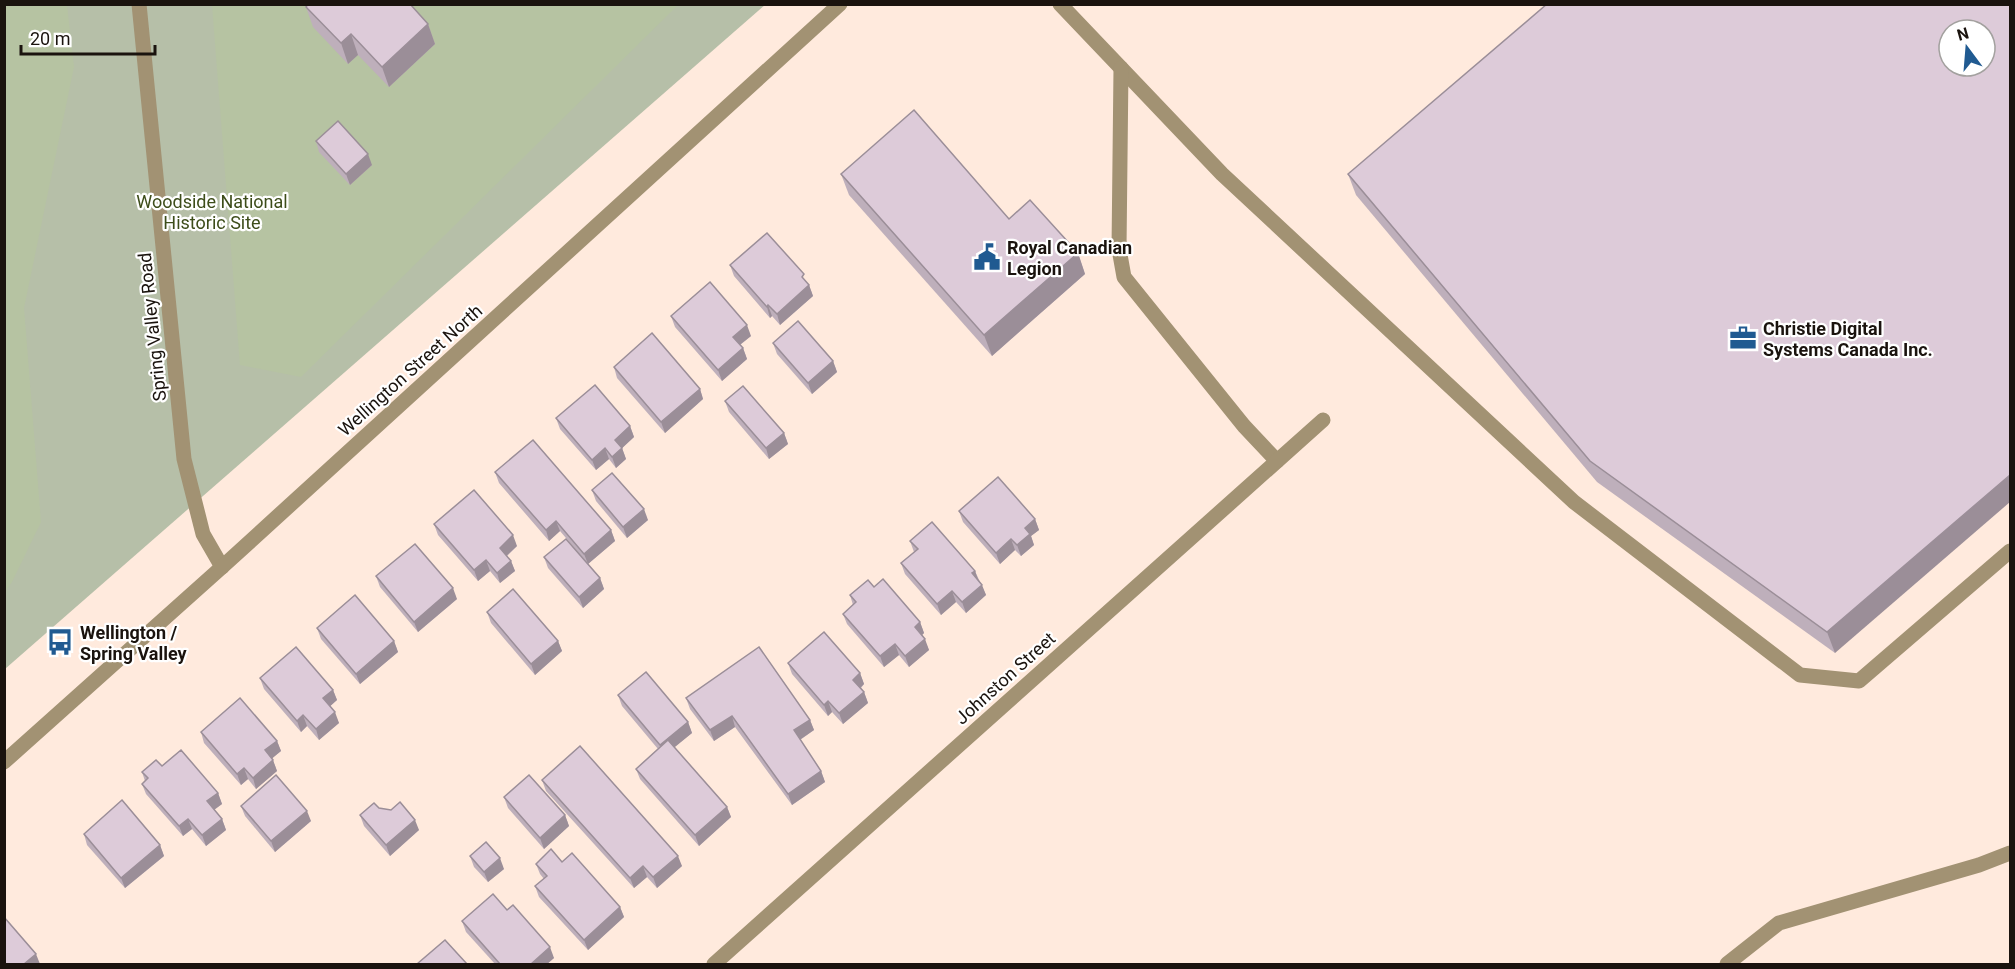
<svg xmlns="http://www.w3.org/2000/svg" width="2015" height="969" font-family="Roboto,sans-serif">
  <rect width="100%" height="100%" fill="#ffeadd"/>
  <path fill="#b6bfa8" d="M5 5H765L5 669Z"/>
  <g fill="#b6c3a2">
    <path d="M5 4 67 5 74 67 24 308 41 522 12 582 5 592Z"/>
    <path d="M212 5H678L301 377 240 365Z"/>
  </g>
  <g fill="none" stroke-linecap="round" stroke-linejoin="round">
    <g stroke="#a29273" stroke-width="15">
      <path d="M139 4 184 459 203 534 222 567"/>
      <path d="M1060 4 1222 174 1574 502 1800 675 1859 681 2010 551"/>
      <path d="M1121 68 1119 249 1124 277 1244 426 1277 461"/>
      <path d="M4 762 222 567 840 4"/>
      <path d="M714 964 1323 420"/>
      <path d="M1727 964 1779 923 1979 865 2010 853"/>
    </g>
  </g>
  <g fill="#beafbb">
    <path d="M2010 4 1835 653 1597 482 1356 195 1348 174Z"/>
    <path d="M306 7 428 24 435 44 389 87 358 55 348 64 313 27Z"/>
    <path d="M316 141 372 165 350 185 319 152Z"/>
    <path d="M841 174 1009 219 1078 253 1085 274 992 356 849 195Z"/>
    <path d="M730 265 807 283 809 285 813 296 780 325 772 316 770 318 734 276Z"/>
    <path d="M671 316 751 336 740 345 743 348 747 359 722 381 675 327Z"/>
    <path d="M773 343 833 361 837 372 812 394 777 354Z"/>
    <path d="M614 367 700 389 703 399 665 433 617 378Z"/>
    <path d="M725 401 784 433 788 444 769 459 729 412Z"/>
    <path d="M556 418 630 426 634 437 622 448 626 459 616 468 609 459 596 470 560 429Z"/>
    <path d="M495 472 611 530 615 541 588 564 560 531 549 541 499 483Z"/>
    <path d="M592 490 648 520 627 538 596 501Z"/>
    <path d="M959 511 1035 519 1039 530 1031 536 1034 545 1021 556 1015 550 1000 564 963 522Z"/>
    <path d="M434 524 517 546 507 556 511 561 515 571 500 583 490 571 478 581 438 535Z"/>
    <path d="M910 541 975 571 986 595 966 613 956 602 941 615 905 574 901 563 914 552Z"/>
    <path d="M544 557 600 578 604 589 583 608 548 568Z"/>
    <path d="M376 576 457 599 418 632 380 587Z"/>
    <path d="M874 587 920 622 924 633 922 635 929 650 909 667 899 655 884 667 847 624 843 614 853 605 850 595Z"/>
    <path d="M487 612 558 641 562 651 535 675 491 623Z"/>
    <path d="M317 628 394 641 398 652 360 684 321 639Z"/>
    <path d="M788 663 860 673 864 684 861 688 864 692 868 703 843 724 832 712 828 716 792 674Z"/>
    <path d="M260 678 333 690 337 700 330 706 339 723 319 740 307 726 301 732 264 689Z"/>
    <path d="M618 695 688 722 692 733 674 747 727 807 731 817 699 846 640 779 636 769 658 749 622 706Z"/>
    <path d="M686 698 810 720 814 730 800 740 821 771 825 782 792 805 735 727 714 741 690 709Z"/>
    <path d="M201 732 277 741 281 751 272 758 277 771 256 789 248 779 241 785 204 743Z"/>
    <path d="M162 766 218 793 222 804 214 810 222 819 226 830 206 846 192 829 183 836 146 794 142 784 145 781 142 772Z"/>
    <path d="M542 780 682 866 657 888 647 877 634 888 546 791Z"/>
    <path d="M504 797 565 815 569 826 544 849 508 808Z"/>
    <path d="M241 806 311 821 275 852 245 816Z"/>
    <path d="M360 815 419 830 390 856 364 826Z"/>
    <path d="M84 834 160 845 164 856 125 888 87 845Z"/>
    <path d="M470 856 504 869 488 882 474 867Z"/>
    <path d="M562 862 620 907 624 917 588 950 539 897 535 886 544 879 540 874 536 864Z"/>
    <path d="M507 910 554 958 547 964H495L466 932 462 921Z"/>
  </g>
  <g fill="#9b8e98">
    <path d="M428 24 435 44 389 87 382 67Z"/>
    <path d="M351 34 358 55 348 64 341 43Z"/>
    <path d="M368 154 372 165 350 185 346 174Z"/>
    <path d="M1078 253 1085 274 992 356 984 335Z"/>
    <path d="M809 285 813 296 780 325 777 314Z"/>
    <path d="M768 305 772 316 770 318 767 307Z"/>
    <path d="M747 325 751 336 737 347 733 337Z"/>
    <path d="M743 348 747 359 722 381 718 370Z"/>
    <path d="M833 361 837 372 812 394 808 383Z"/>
    <path d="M700 389 703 399 665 433 661 422Z"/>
    <path d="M630 426 634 437 619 451 615 440Z"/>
    <path d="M784 433 788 444 769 459 766 448Z"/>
    <path d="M605 448 609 459 596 470 592 460Z"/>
    <path d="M622 448 626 459 616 468 612 457Z"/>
    <path d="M2010 475V502L1835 653 1827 632Z"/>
    <path d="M644 509 648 520 627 538 623 527Z"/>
    <path d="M1035 519 1039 530 1031 536 1034 545 1021 556 1017 545 1025 528Z"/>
    <path d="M556 521 560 531 549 541 546 530Z"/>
    <path d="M611 530 615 541 588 564 584 554Z"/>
    <path d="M513 535 517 546 504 558 500 548Z"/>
    <path d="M1011 539 1015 550 1000 564 996 553Z"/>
    <path d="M486 560 490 571 478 581 474 570Z"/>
    <path d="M511 561 515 571 500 583 497 573Z"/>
    <path d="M975 571 979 582 972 573Z"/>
    <path d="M600 578 604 589 583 608 579 597Z"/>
    <path d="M982 585 986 595 966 613 962 602Z"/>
    <path d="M453 588 457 599 418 632 414 622Z"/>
    <path d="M952 591 956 602 941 615 937 604Z"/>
    <path d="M920 622 924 633 919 638 915 627Z"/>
    <path d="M925 639 929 650 909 667 905 656Z"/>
    <path d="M394 641 398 652 360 684 356 674Z"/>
    <path d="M558 641 562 651 535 675 531 664Z"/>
    <path d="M895 644 899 655 884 667 880 656Z"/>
    <path d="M860 673 864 684 857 691 853 680Z"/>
    <path d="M333 690 337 700 327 709 323 698Z"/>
    <path d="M864 692 868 703 843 724 839 713Z"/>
    <path d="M828 701 832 712 828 716 824 705Z"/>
    <path d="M335 712 339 723 319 740 316 729Z"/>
    <path d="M303 715 307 726 301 732 297 721Z"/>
    <path d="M732 716 735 727 714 741 710 730Z"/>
    <path d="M810 720 814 730 798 741 794 730Z"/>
    <path d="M688 722 692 733 664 756 660 745Z"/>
    <path d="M277 741 281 751 269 761 265 750Z"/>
    <path d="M273 760 277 771 256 789 253 778Z"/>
    <path d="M244 768 248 779 241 785 237 774Z"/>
    <path d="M821 771 825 782 792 805 788 794Z"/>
    <path d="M218 793 222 804 211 812 207 801Z"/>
    <path d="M727 807 731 817 699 846 695 835Z"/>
    <path d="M307 811 311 821 275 852 271 841Z"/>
    <path d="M565 815 569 826 544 849 540 838Z"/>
    <path d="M188 819 192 829 183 836 179 826Z"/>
    <path d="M222 819 226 830 206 846 202 835Z"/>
    <path d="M415 820 419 830 390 856 386 845Z"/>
    <path d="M160 845 164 856 125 888 121 878Z"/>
    <path d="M678 856 682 866 657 888 653 877Z"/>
    <path d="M500 858 504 869 488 882 484 872Z"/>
    <path d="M643 866 647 877 634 888 630 878Z"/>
    <path d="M620 907 624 917 588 950 584 940Z"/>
    <path d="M550 947 554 958 547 964H531Z"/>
    <path d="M36 954 40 964H24Z"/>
  </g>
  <g fill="#ddcbd9" stroke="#9b8e98" stroke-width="1.5" fill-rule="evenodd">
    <path d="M308 4H410L428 24 382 67 351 34 341 43 306 7Z"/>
    <path d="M1547 4H2010V475L1827 632 1590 461 1348 174ZM1949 30H1985V66H1949Z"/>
    <path d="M914 110 1009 219 1030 200 1078 253 984 335 841 174Z"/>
    <path d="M338 121 368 154 346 174 316 141Z"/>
    <path d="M767 233 804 274 802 277 809 285 777 314 768 305 767 307 730 265Z"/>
    <path d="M710 282 747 325 733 337 743 348 718 370 671 316Z"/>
    <path d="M798 321 833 361 808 383 773 343Z"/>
    <path d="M652 333 700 389 661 422 614 367Z"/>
    <path d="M595 385 630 426 615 440 622 448 612 457 605 448 592 460 556 418Z"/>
    <path d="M743 386 784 433 766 448 725 401Z"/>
    <path d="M533 440 611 530 584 554 556 521 546 530 495 472Z"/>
    <path d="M612 473 644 509 623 527 592 490Z"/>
    <path d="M998 477 1035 519 1025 528 1030 534 1017 545 1011 539 996 553 959 511Z"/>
    <path d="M474 490 513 535 500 548 511 561 497 573 486 560 474 570 434 524Z"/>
    <path d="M932 522 975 571 972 573 982 585 962 602 952 591 937 604 901 563 918 549 910 541Z"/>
    <path d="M566 539 600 578 579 597 544 557Z"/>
    <path d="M415 544 453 588 414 622 376 576Z"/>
    <path d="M883 579 920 622 915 627 925 639 905 656 895 644 880 656 843 614 856 602 850 595 868 580 874 587Z"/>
    <path d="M513 589 558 641 531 664 487 612Z"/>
    <path d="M355 595 394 641 356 674 317 628Z"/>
    <path d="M824 632 860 673 853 680 864 692 839 713 828 701 824 705 788 663Z"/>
    <path d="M296 647 333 690 323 698 335 712 316 729 303 715 297 721 260 678Z"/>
    <path d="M759 647 810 720 794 730 821 771 788 794 732 716 710 730 686 698Z"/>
    <path d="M646 672 688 722 660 745 618 695Z"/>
    <path d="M240 698 277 741 265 750 273 760 253 778 244 768 237 774 201 732Z"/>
    <path d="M668 740 727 807 695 835 636 769Z"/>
    <path d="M580 746 678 856 653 877 643 866 630 878 542 780Z"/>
    <path d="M181 750 218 793 207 801 222 819 202 835 188 819 179 826 142 784 148 778 142 772 156 760 162 766Z"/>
    <path d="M276 775 307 811 271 841 241 806Z"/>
    <path d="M529 775 565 815 540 838 504 797Z"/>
    <path d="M122 800 160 845 121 878 84 834Z"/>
    <path d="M400 802 415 820 386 845 360 815 374 803 379 808 391 810Z"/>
    <path d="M486 842 500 858 484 872 470 856Z"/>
    <path d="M551 849 562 862 572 853 620 907 584 940 535 886 547 876 536 864Z"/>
    <path d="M493 894 507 910 513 905 550 947 531 964H500L462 921Z"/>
    <path d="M4 917 36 954 24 964H4Z"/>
    <path d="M445 940 467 964H417Z"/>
  </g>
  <defs>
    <symbol id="civic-bare" viewBox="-9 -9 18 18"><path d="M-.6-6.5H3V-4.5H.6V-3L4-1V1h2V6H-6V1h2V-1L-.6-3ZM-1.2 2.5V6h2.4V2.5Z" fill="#205a91" stroke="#fff" stroke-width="2.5" paint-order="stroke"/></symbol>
    <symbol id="office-bare" viewBox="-9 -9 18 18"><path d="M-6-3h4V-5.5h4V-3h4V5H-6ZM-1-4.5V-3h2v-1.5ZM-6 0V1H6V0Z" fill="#205a91" stroke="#fff" stroke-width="2.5" paint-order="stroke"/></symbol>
    <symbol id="bus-bare" viewBox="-9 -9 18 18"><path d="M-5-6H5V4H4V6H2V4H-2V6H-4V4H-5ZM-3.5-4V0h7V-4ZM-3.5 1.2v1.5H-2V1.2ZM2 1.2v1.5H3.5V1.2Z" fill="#205a91" stroke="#fff" stroke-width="2.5" paint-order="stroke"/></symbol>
  </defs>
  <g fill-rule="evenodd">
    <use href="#civic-bare" x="968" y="238" width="38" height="38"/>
    <use href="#office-bare" x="1724" y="319" width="38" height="38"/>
    <use href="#bus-bare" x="41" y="623" width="38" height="38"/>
  </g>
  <g text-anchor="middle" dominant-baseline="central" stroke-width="4.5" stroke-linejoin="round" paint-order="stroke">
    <g font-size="18" fill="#3d4d1a" stroke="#fff">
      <text x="212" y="201">Woodside National<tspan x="212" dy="21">Historic Site</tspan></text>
    </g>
    <g font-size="18" font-weight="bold" fill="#1a130e" stroke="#fff" text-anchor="start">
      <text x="1007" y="247">Royal Canadian<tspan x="1007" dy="21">Legion</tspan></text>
      <text x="1763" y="328">Christie Digital<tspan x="1763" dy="21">Systems Canada Inc.</tspan></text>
      <text x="80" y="632">Wellington /<tspan x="80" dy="21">Spring Valley</tspan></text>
    </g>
    <g font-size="18" fill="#1a130e" stroke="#fff">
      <text transform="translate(152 327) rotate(-96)">Spring Valley Road</text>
      <text transform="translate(410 370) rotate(-42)">Wellington Street North</text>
      <text transform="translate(1005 678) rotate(-42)">Johnston Street</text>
    </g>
  </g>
  <rect width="2015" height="969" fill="none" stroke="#1a130e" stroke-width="12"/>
  <g transform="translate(1967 48) rotate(344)"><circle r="28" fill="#ffffff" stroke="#a3a19f" stroke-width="1.5"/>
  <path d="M0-4.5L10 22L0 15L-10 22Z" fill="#205a91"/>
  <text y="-9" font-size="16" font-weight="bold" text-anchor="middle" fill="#1a130e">N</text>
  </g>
  <path d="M21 45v9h134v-9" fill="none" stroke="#1a130e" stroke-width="3"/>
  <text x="30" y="45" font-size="18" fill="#1a130e" stroke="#ffffff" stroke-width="4.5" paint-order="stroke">20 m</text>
</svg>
